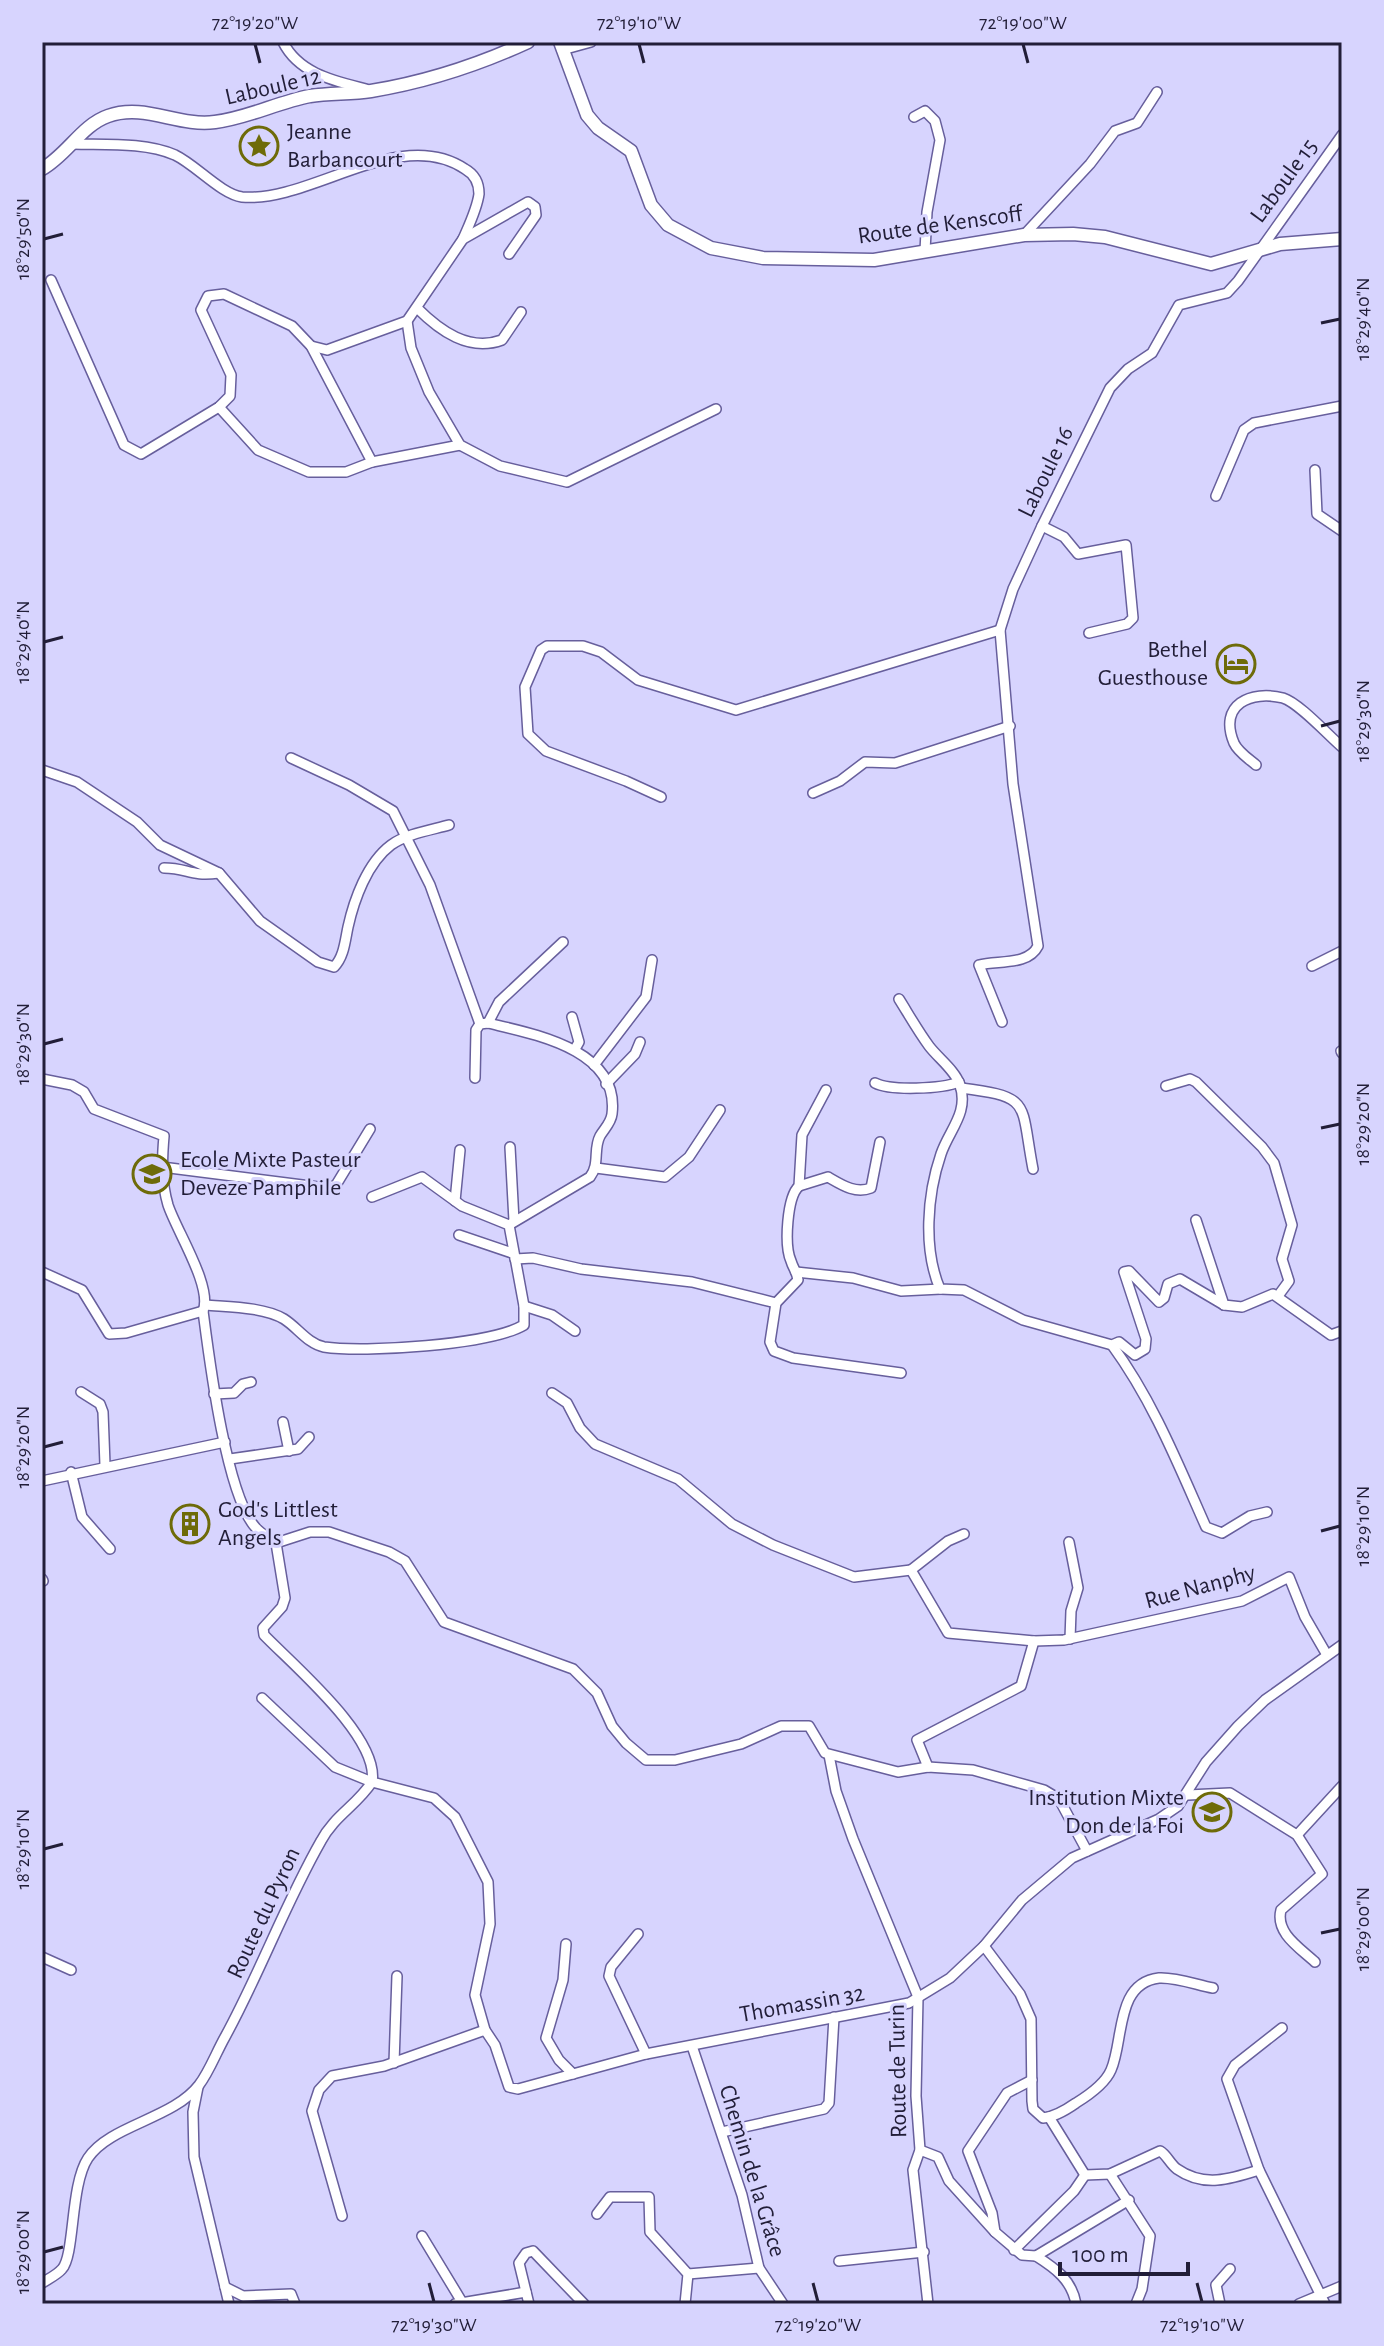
<svg xmlns="http://www.w3.org/2000/svg" width="1384" height="2346" font-family="'Alegreya Sans',sans-serif">
  <rect width="100%" height="100%" fill="#d7d4fe"/>
  <g fill="none" stroke-linecap="round" stroke-linejoin="round">
    <defs>
      <g id="street">
        <path d="M283 42C299 74 335 81 366 89"/>
        <path d="M562 50 591 42"/>
        <path d="M914 117 925 111 935 121 940 140 927 212 925 251"/>
        <path d="M73 144C105 145 145 142 175 155 196 165 221 194 242 197 311 203 399 125 465 169 474 174 479 183 479 194 477 209 469 225 463 239"/>
        <path d="M1024 235 1090 164 1115 131 1137 123 1157 92"/>
        <path d="M51 280 124 445 141 454 219 407 230 396 231 375 201 310 208 296 224 294 292 326 311 346 372 462"/>
        <path d="M417 308C440 331 469 352 502 340L521 312"/>
        <path d="M407 321 411 348 429 392 460 445 500 466 567 482 716 409"/>
        <path d="M311 346 327 350 407 321 463 239 528 202 535 207 536 215 509 254"/>
        <path d="M219 407 258 450 309 472H346L372 462 460 445"/>
        <path d="M1315 470 1317 514 1342 531"/>
        <path d="M1216 496 1244 430 1254 423 1342 406"/>
        <path d="M1042 526 1064 537 1078 554 1126 545 1133 618 1127 624 1089 633"/>
        <path d="M291 758 349 785 393 811 430 885 480 1024"/>
        <path d="M1256 765C1249 759 1238 752 1234 743 1218 704 1251 690 1283 698 1299 703 1328 735 1342 747"/>
        <path d="M42 770 77 782 137 822 160 845 219 873 260 921 318 962 334 967C344 957 345 941 348 927 354 900 367 863 391 845 406 834 431 830 449 825"/>
        <path d="M813 793 840 781 865 762 895 763 1010 726"/>
        <path d="M661 797 626 781 546 751 528 734 525 687 541 650 547 646H583L601 652 638 680 736 710 1000 630"/>
        <path d="M164 868C188 868 190 877 219 873"/>
        <path d="M1312 966 1342 951"/>
        <path d="M899 999C909 1015 918 1031 929 1046 938 1058 955 1070 960 1085 969 1113 949 1130 941 1154 927 1195 923 1249 940 1289L964 1290 1023 1320 1112 1345 1119 1342 1135 1355 1145 1349 1146 1339 1124 1272 1129 1271 1159 1302 1164 1298 1168 1284 1180 1279 1224 1305"/>
        <path d="M572 1017 579 1042 575 1049"/>
        <path d="M1002 1022 979 965C998 960 1028 966 1038 946L1013 784 1000 630 1013 589 1042 526 1110 388 1128 369 1152 353 1179 305 1227 293 1238 281 1342 135"/>
        <path d="M488 1023 499 1002 563 942"/>
        <path d="M1341 1051 1342 1053"/>
        <path d="M594 1065 646 997 652 960"/>
        <path d="M475 1078 476 1030 480 1024 488 1023C533 1034 620 1049 612 1114 611 1123 604 1129 600 1136 593 1149 600 1164 590 1177L509 1225"/>
        <path d="M42 1079 72 1085 84 1092 94 1109 164 1136C162 1159 161 1181 168 1205 176 1230 213 1287 203 1311 209 1357 226 1496 256 1528 261 1534 270 1538 276 1543L310 1532H329L389 1552 405 1561 444 1622 573 1669 597 1693 612 1726 626 1743 646 1760H675L741 1744 781 1726H809L825 1753 898 1772 928 1767 973 1770 1044 1790 1059 1799 1087 1851"/>
        <path d="M875 1083C890 1091 942 1089 959 1082"/>
        <path d="M606 1084 635 1054 640 1042"/>
        <path d="M1166 1086 1190 1079 1196 1082 1262 1147 1274 1163 1292 1225 1282 1259 1289 1281 1278 1296"/>
        <path d="M961 1088C1033 1097 1020 1102 1033 1169"/>
        <path d="M826 1090 802 1135 799 1186C787 1197 784 1245 791 1261 793 1268 797 1272 798 1280L776 1303 770 1342 774 1351 793 1358 901 1373"/>
        <path d="M510 1147 514 1221"/>
        <path d="M162 1167 326 1188 336 1185 370 1129"/>
        <path d="M596 1168 665 1177 689 1157 720 1110"/>
        <path d="M799 1186 828 1177C842 1185 855 1194 871 1188L880 1142"/>
        <path d="M455 1201 460 1150"/>
        <path d="M1196 1220 1224 1305 1242 1307 1273 1294 1331 1335 1342 1331"/>
        <path d="M459 1235 512 1253"/>
        <path d="M515 1259 533 1258 581 1269 692 1282 776 1303"/>
        <path d="M42 1272 82 1290 109 1334 126 1333 203 1311"/>
        <path d="M796 1272 853 1278 901 1291 941 1289"/>
        <path d="M206 1305C229 1307 264 1307 284 1319 297 1327 308 1344 324 1347 364 1353 490 1345 524 1325V1306L509 1225 462 1206 422 1177 372 1197"/>
        <path d="M524 1306 552 1315 575 1331"/>
        <path d="M1112 1345C1153 1401 1178 1464 1206 1527L1222 1533 1250 1516 1267 1512"/>
        <path d="M81 1392 100 1404 103 1412 105 1465"/>
        <path d="M552 1393 567 1403 580 1428 595 1444 678 1479 732 1524 773 1545 854 1577 911 1570"/>
        <path d="M214 1394 234 1393 243 1384 251 1382"/>
        <path d="M283 1422 289 1451"/>
        <path d="M230 1459 298 1449 309 1437"/>
        <path d="M71 1472 82 1517 110 1549"/>
        <path d="M42 1481 225 1442"/>
        <path d="M964 1534 948 1541 911 1570 948 1633 1034 1641 1064 1640 1242 1601 1289 1577 1305 1617 1327 1655"/>
        <path d="M1069 1542 1078 1588 1071 1611 1070 1639"/>
        <path d="M42 1579 43 1581"/>
        <path d="M262 1698 335 1767 372 1782 434 1798 455 1817 488 1882 490 1924 475 1995 485 2030 495 2045 509 2087 518 2089 646 2054 909 2003 950 1978 984 1946 1022 1900 1072 1858 1159 1819 1178 1806 1206 1762 1238 1726 1265 1700 1342 1645"/>
        <path d="M829 1755 836 1791 853 1839 918 1997 916 2096 920 2150 913 2170 928 2304"/>
        <path d="M928 1767 917 1740 1021 1686 1034 1641"/>
        <path d="M1188 1795 1230 1793 1297 1835 1322 1874 1281 1910C1275 1933 1300 1948 1315 1962"/>
        <path d="M1297 1835 1342 1786"/>
        <path d="M638 1934 611 1967 609 1976 646 2054"/>
        <path d="M566 1944 563 1980 546 2038 559 2060 573 2074"/>
        <path d="M984 1946 1020 1994 1031 2019 1032 2101 1033 2109 1043 2118C1055 2117 1066 2110 1076 2103 1089 2095 1105 2084 1111 2070 1124 2041 1115 1983 1159 1978 1176 1977 1197 1985 1213 1988"/>
        <path d="M42 1957 71 1970"/>
        <path d="M1282 2028 1235 2065 1227 2079 1259 2170 1325 2304"/>
        <path d="M692 2046 742 2195 759 2268 783 2304"/>
        <path d="M394 2063 397 1976"/>
        <path d="M1032 2080 1007 2093 968 2151 992 2213 995 2232 1022 2255 1036 2256 1129 2200"/>
        <path d="M198 2087 193 2112 194 2157 229 2304"/>
        <path d="M1049 2117 1085 2175 1110 2174 1160 2151C1167 2155 1170 2164 1177 2169 1204 2188 1231 2179 1259 2170"/>
        <path d="M722 2132 824 2109 829 2103 834 2017"/>
        <path d="M920 2150 938 2157 949 2181 995 2232"/>
        <path d="M1110 2174 1150 2236 1142 2289 1136 2304"/>
        <path d="M597 2214 610 2197H649L650 2232 688 2274 685 2304"/>
        <path d="M342 2216 312 2111 319 2090 332 2076 384 2066 485 2030"/>
        <path d="M422 2236 462 2302"/>
        <path d="M1014 2250 1074 2191 1085 2175"/>
        <path d="M1036 2256C1055 2268 1072 2280 1076 2304"/>
        <path d="M839 2261 924 2252"/>
        <path d="M688 2274 759 2268"/>
        <path d="M42 2283C48 2279 57 2275 62 2269 75 2255 70 2185 88 2158 110 2125 173 2119 199 2085 209 2072 216 2053 225 2037 260 1973 285 1904 321 1841 334 1816 357 1805 372 1782 380 1738 294 1666 264 1635L263 1628 282 1607 285 1598 276 1543"/>
        <path d="M225 2287 243 2296 291 2294 295 2304"/>
        <path d="M455 2304 526 2292"/>
        <path d="M529 2304 519 2263 526 2253 533 2251 584 2304"/>
        <path d="M1220 2304 1216 2285 1230 2269"/>
        <path d="M1299 2304 1342 2286"/>
      </g>
      <g id="secondary">
        <path d="M560 42 587 115 598 128 631 151 651 205 668 225 711 248 763 258 874 260 1024 235 1073 234 1105 237 1211 264 1280 244 1342 239"/>
        <path d="M42 169C67 155 82 125 108 116 145 103 178 127 215 122 248 118 278 102 310 96 330 93 351 94 371 91 426 82 478 65 528 42"/>
      </g>
    </defs>
    <use href="#street" stroke="#675f9c" stroke-width="12"/>
    <use href="#secondary" stroke="#675f9c" stroke-width="15"/>
    <use href="#street" stroke="#fff" stroke-width="9"/>
    <use href="#secondary" stroke="#fff" stroke-width="12"/>
  </g>
  <path fill="none" stroke="#221e38" stroke-width="3" d="M255 44 260 63M639 44 644 63M1023 44 1028 63M44 239 63 234M1321 323 1340 319M44 642 63 637M1321 726 1340 721M44 1044 63 1039M1321 1128 1340 1124M44 1447 63 1442M1321 1531 1340 1526M44 1849 63 1844M1321 1933 1340 1929M44 2252 63 2247M429 2283 434 2302M813 2283 818 2302M1197 2283 1202 2302"/>
  <defs>
    <symbol id="sight-ring" viewBox="-11 -11 22 22"><circle r="9.5" fill="#d7d4fe" stroke="#6e6b09" stroke-width="1.5"/><path d="M0-6L1.8-2.2L6-1.7L2.9 1.2L3.7 5.4L0 3.3L-3.7 5.4L-2.9 1.2L-6-1.7L-1.8-2.2Z" fill="#6e6b09"/></symbol>
    <symbol id="hotel-ring" viewBox="-11 -11 22 22"><circle r="9.5" fill="#d7d4fe" stroke="#6e6b09" stroke-width="1.5"/><path d="M-6-4.5h1.5V1H6V5H4.5V3h-9V5H-6ZM-4 0a1.8 1.8 0 1 1 3.6 0ZM.5 0V-2.5h3Q6-2.5 6 0Z" fill="#6e6b09"/></symbol>
    <symbol id="school-ring" viewBox="-11 -11 22 22"><circle r="9.5" fill="#d7d4fe" stroke="#6e6b09" stroke-width="1.5"/><path d="M0-5L7-2L0 1L-7-2ZM-4 1L0 2.5L4 1V4Q0 6-4 4Z" fill="#6e6b09"/></symbol>
    <symbol id="building-ring" viewBox="-11 -11 22 22"><circle r="9.5" fill="#d7d4fe" stroke="#6e6b09" stroke-width="1.5"/><path d="M-4-6H4V6H1V3H-1V6H-4ZM-2.5-4.3h1.7v1.8h-1.7ZM.8-4.3h1.7v1.8H.8ZM-2.5-1h1.7V.8h-1.7ZM.8-1h1.7V.8H.8Z" fill="#6e6b09"/></symbol>
  </defs>
  <g fill-rule="evenodd">
    <use href="#sight-ring" x="237" y="124" width="44" height="44"/>
    <use href="#hotel-ring" x="1214" y="642" width="44" height="44"/>
    <use href="#school-ring" x="130" y="1152" width="44" height="44"/>
    <use href="#building-ring" x="168" y="1502" width="44" height="44"/>
    <use href="#school-ring" x="1190" y="1790" width="44" height="44"/>
  </g>
  <g text-anchor="middle" dominant-baseline="central" stroke-width="6" stroke-linejoin="round" paint-order="stroke">
    <g font-size="24" fill="#221e38" stroke="#d7d4fe">
      <text transform="translate(273 87) rotate(-13)">Laboule 12</text>
      <text transform="translate(1284 181) rotate(-54)">Laboule 15</text>
      <text transform="translate(940 225) rotate(-8)">Route de Kenscoff</text>
      <text transform="translate(1046 472) rotate(-64)">Laboule 16</text>
      <text transform="translate(1200 1587) rotate(-15)">Rue Nanphy</text>
      <text transform="translate(264 1913) rotate(-65)">Route du Pyron</text>
      <text transform="translate(802 2004) rotate(-10)">Thomassin 32</text>
      <text transform="translate(898 2071) rotate(-91)">Route de Turin</text>
      <text transform="translate(752 2171) rotate(73)">Chemin de la Grâce</text>
    </g>
    <g font-size="24" fill="#221e38" stroke="#d7d4fe" text-anchor="start">
      <text x="287" y="132">Jeanne<tspan x="287" dy="28">Barbancourt</tspan></text>
      <text x="1208" y="650" text-anchor="end">Bethel<tspan x="1208" dy="28">Guesthouse</tspan></text>
      <text x="180" y="1160">Ecole Mixte Pasteur<tspan x="180" dy="28">Deveze Pamphile</tspan></text>
      <text x="218" y="1510">God's Littlest<tspan x="218" dy="28">Angels</tspan></text>
      <text x="1184" y="1798" text-anchor="end">Institution Mixte<tspan x="1184" dy="28">Don de la Foi</tspan></text>
    </g>
  </g>
  <rect width="1384" height="2346" fill="none" stroke="#d7d4fe" stroke-width="88"/>
  <path d="M1060 2262v12h128v-12" fill="none" stroke="#221e38" stroke-width="4"/>
  <text x="1072" y="2262" font-size="24" fill="#221e38" stroke="#d7d4fe" stroke-width="6" paint-order="stroke">100 m</text>
  <rect x="44" y="44" width="1296" height="2258" fill="none" stroke="#221e38" stroke-width="3"/>
  <g font-size="20" text-anchor="middle" fill="#221e38">
    <text x="255" y="29">72°19'20"W</text>
    <text x="639" y="29">72°19'10"W</text>
    <text x="1023" y="29">72°19'00"W</text>
    <text transform="translate(22 239) rotate(-90)" y="7">18°29'50"N</text>
    <text transform="translate(1362 319) rotate(-90)" y="7">18°29'40"N</text>
    <text transform="translate(22 642) rotate(-90)" y="7">18°29'40"N</text>
    <text transform="translate(1362 721) rotate(-90)" y="7">18°29'30"N</text>
    <text transform="translate(22 1044) rotate(-90)" y="7">18°29'30"N</text>
    <text transform="translate(1362 1124) rotate(-90)" y="7">18°29'20"N</text>
    <text transform="translate(22 1447) rotate(-90)" y="7">18°29'20"N</text>
    <text transform="translate(1362 1526) rotate(-90)" y="7">18°29'10"N</text>
    <text transform="translate(22 1849) rotate(-90)" y="7">18°29'10"N</text>
    <text transform="translate(1362 1929) rotate(-90)" y="7">18°29'00"N</text>
    <text transform="translate(22 2252) rotate(-90)" y="7">18°29'00"N</text>
    <text x="434" y="2331">72°19'30"W</text>
    <text x="818" y="2331">72°19'20"W</text>
    <text x="1202" y="2331">72°19'10"W</text>
  </g>
</svg>
